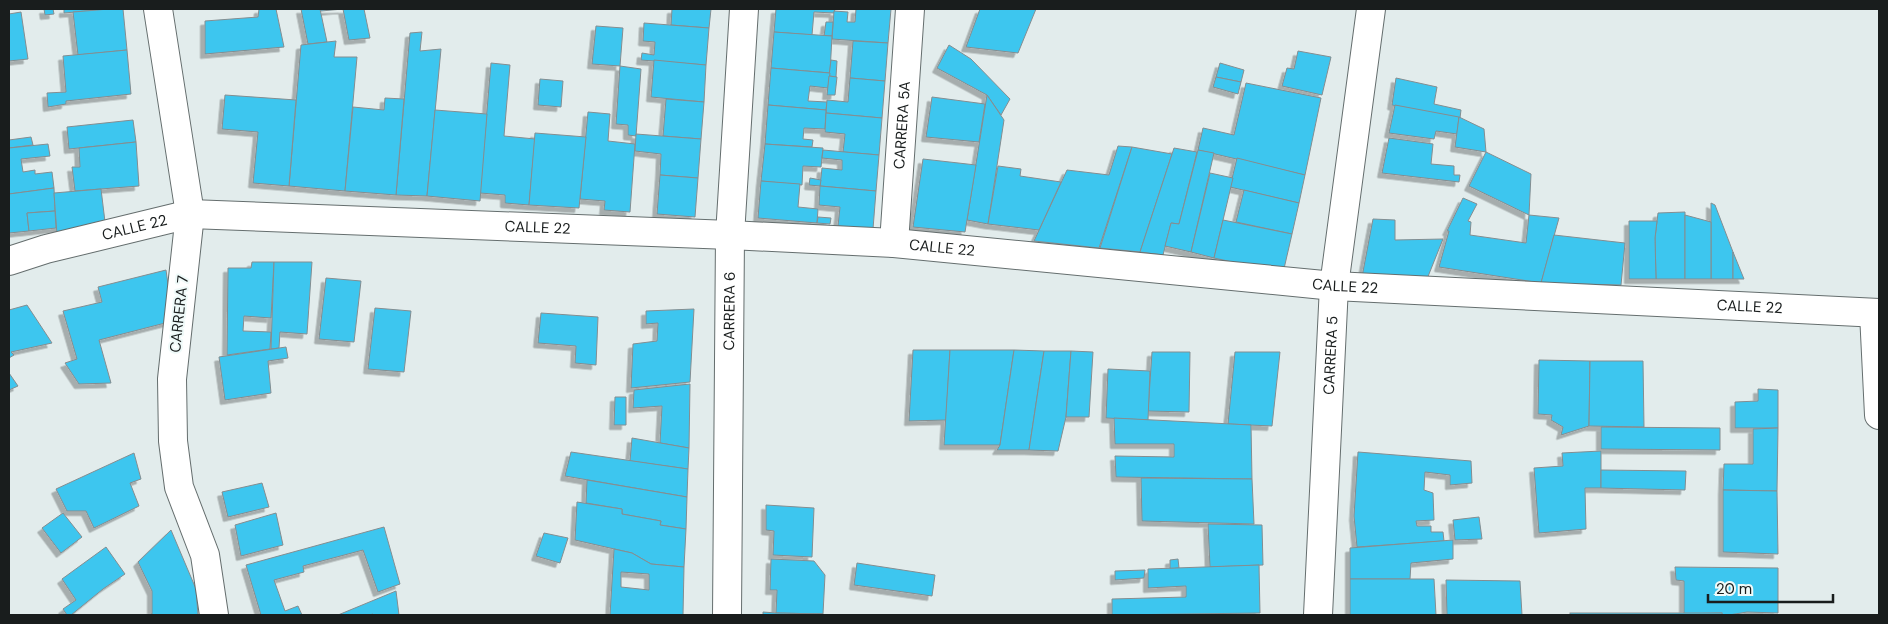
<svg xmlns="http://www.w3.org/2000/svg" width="1888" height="624" font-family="'DM Sans',sans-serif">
  <defs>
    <filter id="shadow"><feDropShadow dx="-4.5" dy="4.5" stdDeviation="0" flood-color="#0004"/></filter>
  </defs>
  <rect width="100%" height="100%" fill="#e2ecec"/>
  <g fill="#3ec6ef" stroke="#848d90" fill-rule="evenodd" filter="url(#shadow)">
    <path d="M44 9H53L54 14 45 15Z"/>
    <path d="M64 9H109L64 13Z"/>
    <path d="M109 9H123L127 50 78 55 73 12Z"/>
    <path d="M259 9H276L284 47 205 54V21L258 17Z"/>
    <path d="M301 9H320L327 42 308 44Z"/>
    <path d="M320 9H364L370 38 349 40 343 9 321 11Z"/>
    <path d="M672 9H711L709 28 671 25Z"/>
    <path d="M776 9H835L834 13 814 12 812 35 774 32Z"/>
    <path d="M856 9H891L888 43 832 39 834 11 848 12 847 22H855Z"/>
    <path d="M980 9H1036L1018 53 966 47Z"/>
    <path d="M21 12 28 59 9 61V14Z"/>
    <path d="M826 22H833L832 36H824Z"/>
    <path d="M644 23 709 28 706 65 641 60 642 53 654 55 655 42 643 41Z"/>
    <path d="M596 26 623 28 620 66 592 64Z"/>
    <path d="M422 32 420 51 441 49 427 196 396 195 410 33Z"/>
    <path d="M774 32 832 36 830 73 771 68Z"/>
    <path d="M336 41 334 57H357L345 191 289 186 301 45Z"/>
    <path d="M853 41 888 43 885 81 850 78Z"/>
    <path d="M949 45 971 59 1010 99 1001 115 987 95 937 68Z"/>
    <path d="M127 50 131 94 66 101V104L48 107 47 93 66 92 63 56Z"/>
    <path d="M1298 51 1331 57 1322 95 1282 86 1287 68 1294 69Z"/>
    <path d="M654 60 706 65 704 102 651 97Z"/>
    <path d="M831 60 837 61 836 77 829 76Z"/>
    <path d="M491 63 510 65 504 136 535 139 529 205 505 203V195L480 193Z"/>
    <path d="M1220 63 1244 70 1241 82 1216 77Z"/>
    <path d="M620 66 641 69 636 136 628 135V125L616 124Z"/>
    <path d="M771 68 830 73 828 88 810 86 808 101 827 102 826 110 768 105Z"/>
    <path d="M829 76 837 77 835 95H827Z"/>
    <path d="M1216 77 1241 82 1238 94 1213 87Z"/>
    <path d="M850 78 885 81 882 118 826 113 827 100 848 102Z"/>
    <path d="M1396 78 1437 87 1434 104 1461 110 1460 118 1392 105Z"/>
    <path d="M540 79 563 81 561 107 538 105Z"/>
    <path d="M1246 83 1321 98 1305 175 1198 150 1203 128 1234 135Z"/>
    <path d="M225 95 296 100 289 186 253 183 258 132 222 129Z"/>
    <path d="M987 95 1004 120 988 224 967 220Z"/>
    <path d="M932 97 985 104 979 142 926 137Z"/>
    <path d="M385 98 404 99 396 195 345 191 353 107 384 110Z"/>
    <path d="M666 99 704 102 701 139 663 136Z"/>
    <path d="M768 105 826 110 825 129 804 128 803 139 813 140 812 147 765 144Z"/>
    <path d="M1395 105 1459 117 1457 134 1436 131 1434 139 1389 133Z"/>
    <path d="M435 110 487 114 480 201 427 196Z"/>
    <path d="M588 112 610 114 608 141 635 144 630 212 604 210 605 201 580 199Z"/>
    <path d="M826 113 882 118 879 155 843 152 845 134 825 132Z"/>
    <path d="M1459 117 1484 129 1486 152 1455 147Z"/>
    <path d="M133 120 136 142 69 149 67 127Z"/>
    <path d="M535 133 586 137 579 208 529 205Z"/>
    <path d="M636 134 701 139 698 178 660 175 661 154 635 151Z"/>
    <path d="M31 137 33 145 9 148V140Z"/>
    <path d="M1389 138 1433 144 1431 164 1454 166V175H1460L1459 182 1382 173Z"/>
    <path d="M136 142 139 186 75 191 72 167H80L79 148Z"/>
    <path d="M48 144 50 156 21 159 23 172 35 170V174L52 172 54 188 9 194V148Z"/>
    <path d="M765 144 823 148 821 167 803 166 802 185 761 181Z"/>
    <path d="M1118 146 1132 147 1099 248 1034 241 1067 170 1109 175Z"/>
    <path d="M1132 147 1172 154 1140 252 1100 248Z"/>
    <path d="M1174 148 1197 152 1179 224 1171 223 1163 255 1140 252Z"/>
    <path d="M823 150 879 155 876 191 820 186 822 168 842 170V160L822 158Z"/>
    <path d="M1198 150 1214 153 1191 252 1165 246 1171 223 1179 224Z"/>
    <path d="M1486 152 1531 174 1529 215 1469 186Z"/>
    <path d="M1237 158 1305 175 1299 203 1230 187Z"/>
    <path d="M923 159 976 165 965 232 913 227Z"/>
    <path d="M998 166 1021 169 1020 176 1061 182 1039 230 988 224Z"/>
    <path d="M1210 173 1233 178 1214 258 1191 252Z"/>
    <path d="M660 175 698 178 695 217 657 214Z"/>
    <path d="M810 178 821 180 820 186 809 185Z"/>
    <path d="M761 181 800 184 798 207 818 209 817 223 758 218Z"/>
    <path d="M820 186 876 191 873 229 838 226 840 207 819 205Z"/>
    <path d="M54 188 55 211 27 213 29 231 9 233V194Z"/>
    <path d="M101 189 106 230 57 235 54 193Z"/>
    <path d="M1244 190 1299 203 1292 234 1236 222Z"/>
    <path d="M1463 198 1477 204 1468 221 1471 222 1470 235 1526 243 1529 215 1559 218 1541 283 1439 267 1449 231H1447Z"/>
    <path d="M1711 203 1715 205 1733 252V279H1711Z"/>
    <path d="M55 211 56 228 29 231 27 213Z"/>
    <path d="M1685 212V279H1656L1655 238 1658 213Z"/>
    <path d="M1685 215 1711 222V279H1685Z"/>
    <path d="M818 217 831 218 830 224 817 223Z"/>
    <path d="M1373 219 1395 220V240L1443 239 1427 279 1362 277Z"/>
    <path d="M1223 220 1292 234 1283 273 1214 258Z"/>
    <path d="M1629 221H1657L1655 238 1656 279H1629Z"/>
    <path d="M1554 235 1625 243 1621 285 1541 283Z"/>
    <path d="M1733 252 1744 279H1733Z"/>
    <path d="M252 262H274L271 318 244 316 243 331 271 332 270 349 227 355 228 268H251Z"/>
    <path d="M274 262H312L307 334 280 332 279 348 271 349Z"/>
    <path d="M166 270 173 321 99 340 111 383 79 384 65 363 77 359 63 311 102 302 98 287Z"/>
    <path d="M326 278 361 281 354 342 319 339Z"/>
    <path d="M27 305 52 343 11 352 14 355 9 358V310Z"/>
    <path d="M375 308 411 311 404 372 368 369Z"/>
    <path d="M694 309 690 382 631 388 633 344 657 341 658 323 646 324V311Z"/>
    <path d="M541 313 598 317 596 365 575 363 576 346 538 343Z"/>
    <path d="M286 347 288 358 268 361 271 393 225 400 219 357Z"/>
    <path d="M913 350H950L946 420 909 421Z"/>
    <path d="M950 350H1014L1000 445H944Z"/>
    <path d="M1014 350 1044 351 1029 450H997L1000 445Z"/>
    <path d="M1044 351H1071L1066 417 1058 451 1029 450Z"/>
    <path d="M1071 351 1093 352 1089 417H1066Z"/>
    <path d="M1152 352H1190L1189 412 1148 411Z"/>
    <path d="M1235 352H1280L1272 426 1228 424Z"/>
    <path d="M1539 360 1590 361 1589 426 1561 435 1563 427 1551 420 1552 415 1538 414Z"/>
    <path d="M1590 361H1643L1644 427 1589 426Z"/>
    <path d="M1108 369 1150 371 1148 420 1106 418Z"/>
    <path d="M9 373 18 386 9 390Z"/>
    <path d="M690 384 689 448 660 443 662 406 633 408 634 390Z"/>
    <path d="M1758 389 1778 390V428H1735V402L1758 401Z"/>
    <path d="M615 397H626V425H614Z"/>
    <path d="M1114 418 1251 425 1252 479 1116 477 1115 456 1174 457V444H1115Z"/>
    <path d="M1601 427 1720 428V450L1601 449Z"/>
    <path d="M1778 428 1777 491 1723 490 1724 464H1753V429Z"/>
    <path d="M632 438 689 448 688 469 630 461Z"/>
    <path d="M1601 451V488H1585L1586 529 1539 533 1534 468 1563 466 1562 453Z"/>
    <path d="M571 452 688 469 687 497 565 476Z"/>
    <path d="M1358 452 1471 461 1472 483 1450 485V475L1425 472 1424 490 1433 493 1434 520 1416 521 1417 526H1431V532H1443L1444 541 1357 547 1354 516Z"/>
    <path d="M134 453 141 479 130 483 139 506 94 528 86 511H67L56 489Z"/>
    <path d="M1601 470 1686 471 1685 490 1601 488Z"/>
    <path d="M1141 478 1252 479 1254 524 1142 521Z"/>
    <path d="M587 480 687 497 686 529 660 525 661 521 622 514V509L586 503Z"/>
    <path d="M262 483 269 507 228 517 222 492Z"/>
    <path d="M1723 490 1777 491 1778 554 1723 552Z"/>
    <path d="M577 502 622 509V514L661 521 660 525 686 529 684 567 651 564 632 553 575 540Z"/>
    <path d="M766 505 814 508 812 557 773 555 774 531 766 530Z"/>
    <path d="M63 513 82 537 61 553 42 528Z"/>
    <path d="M276 513 283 545 241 556 235 525Z"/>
    <path d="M1479 517 1482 539 1455 540 1453 520Z"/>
    <path d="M1208 524 1262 525 1263 565 1210 567Z"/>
    <path d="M384 527 400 584 378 592 363 550 303 566 304 572 274 580 285 611 298 606 302 615H261L246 565Z"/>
    <path d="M171 530 196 589 198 615H142L152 614V591L138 562Z"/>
    <path d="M544 533 568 538 560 563 536 556Z"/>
    <path d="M1453 540V559L1411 563 1410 579H1350V548Z"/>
    <path d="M106 547 125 574 103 589 71 615H67L63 609 76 600 62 579Z"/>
    <path d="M614 549 632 553 651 564 684 567 683 615H610ZM621 572 649 574V590L621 587Z"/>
    <path d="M771 559 814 561 825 575 823 614 776 613 777 590H770Z"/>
    <path d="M1178 559 1179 568 1170 569V560Z"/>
    <path d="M857 563 935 575 932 596 854 585Z"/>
    <path d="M1259 565 1260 613 1112 615V599L1186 597V586L1148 588V569Z"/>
    <path d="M1675 567 1778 568V613L1747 612 1729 615H1722V613L1684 614V581L1676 580Z"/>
    <path d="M1145 570 1144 578 1115 580V571Z"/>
    <path d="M1350 579H1434L1436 615H1350Z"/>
    <path d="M1446 580 1520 581 1522 615H1447Z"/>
    <path d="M396 591 399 615H373V614L369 615H338Z"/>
    <path d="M763 612 776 613 823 614 763 615Z"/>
    <rect x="1570" y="613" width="152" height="2"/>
  </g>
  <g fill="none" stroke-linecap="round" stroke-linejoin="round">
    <defs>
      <g id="minor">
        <path d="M158 9 190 214 172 379 173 441 179 487 205 555 214 615"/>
        <path id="s1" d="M894 243 910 9"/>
        <path id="s2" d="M9 261 46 249 190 214 730 235 894 243 1334 286 1879 313"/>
        <path d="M1874 313 1879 415"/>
        <path id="s3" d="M727 615 730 235 744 9"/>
        <path id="s4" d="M1318 615 1334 286 1371 9"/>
      </g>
    </defs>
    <use href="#minor" stroke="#656e6e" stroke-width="30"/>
    <use href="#minor" stroke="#fff" stroke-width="28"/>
  </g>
  <g text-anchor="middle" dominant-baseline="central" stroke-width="4" stroke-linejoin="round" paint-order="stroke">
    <g font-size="15" fill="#191d1d" stroke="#effaf9">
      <text stroke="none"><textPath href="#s1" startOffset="118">CARRERA 5A</textPath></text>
      <text stroke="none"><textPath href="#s2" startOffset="130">CALLE 22</textPath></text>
      <text stroke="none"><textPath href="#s2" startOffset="535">CALLE 22</textPath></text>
      <text stroke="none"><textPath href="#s2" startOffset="940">CALLE 22</textPath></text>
      <text stroke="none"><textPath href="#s2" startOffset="1345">CALLE 22</textPath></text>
      <text stroke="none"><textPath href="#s2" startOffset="1750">CALLE 22</textPath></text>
      <text stroke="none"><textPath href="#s3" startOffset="304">CARRERA 6</textPath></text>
      <text transform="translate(179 314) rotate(-84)">CARRERA 7</text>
      <text stroke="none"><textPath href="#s4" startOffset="260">CARRERA 5</textPath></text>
    </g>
  </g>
  <rect width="1888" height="624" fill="none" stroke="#191d1d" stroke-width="20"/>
  <path d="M1708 594v8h125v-8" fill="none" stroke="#191d1d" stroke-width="2.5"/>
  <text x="1716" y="594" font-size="15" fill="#191d1d" stroke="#effaf9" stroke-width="4" paint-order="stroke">20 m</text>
</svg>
